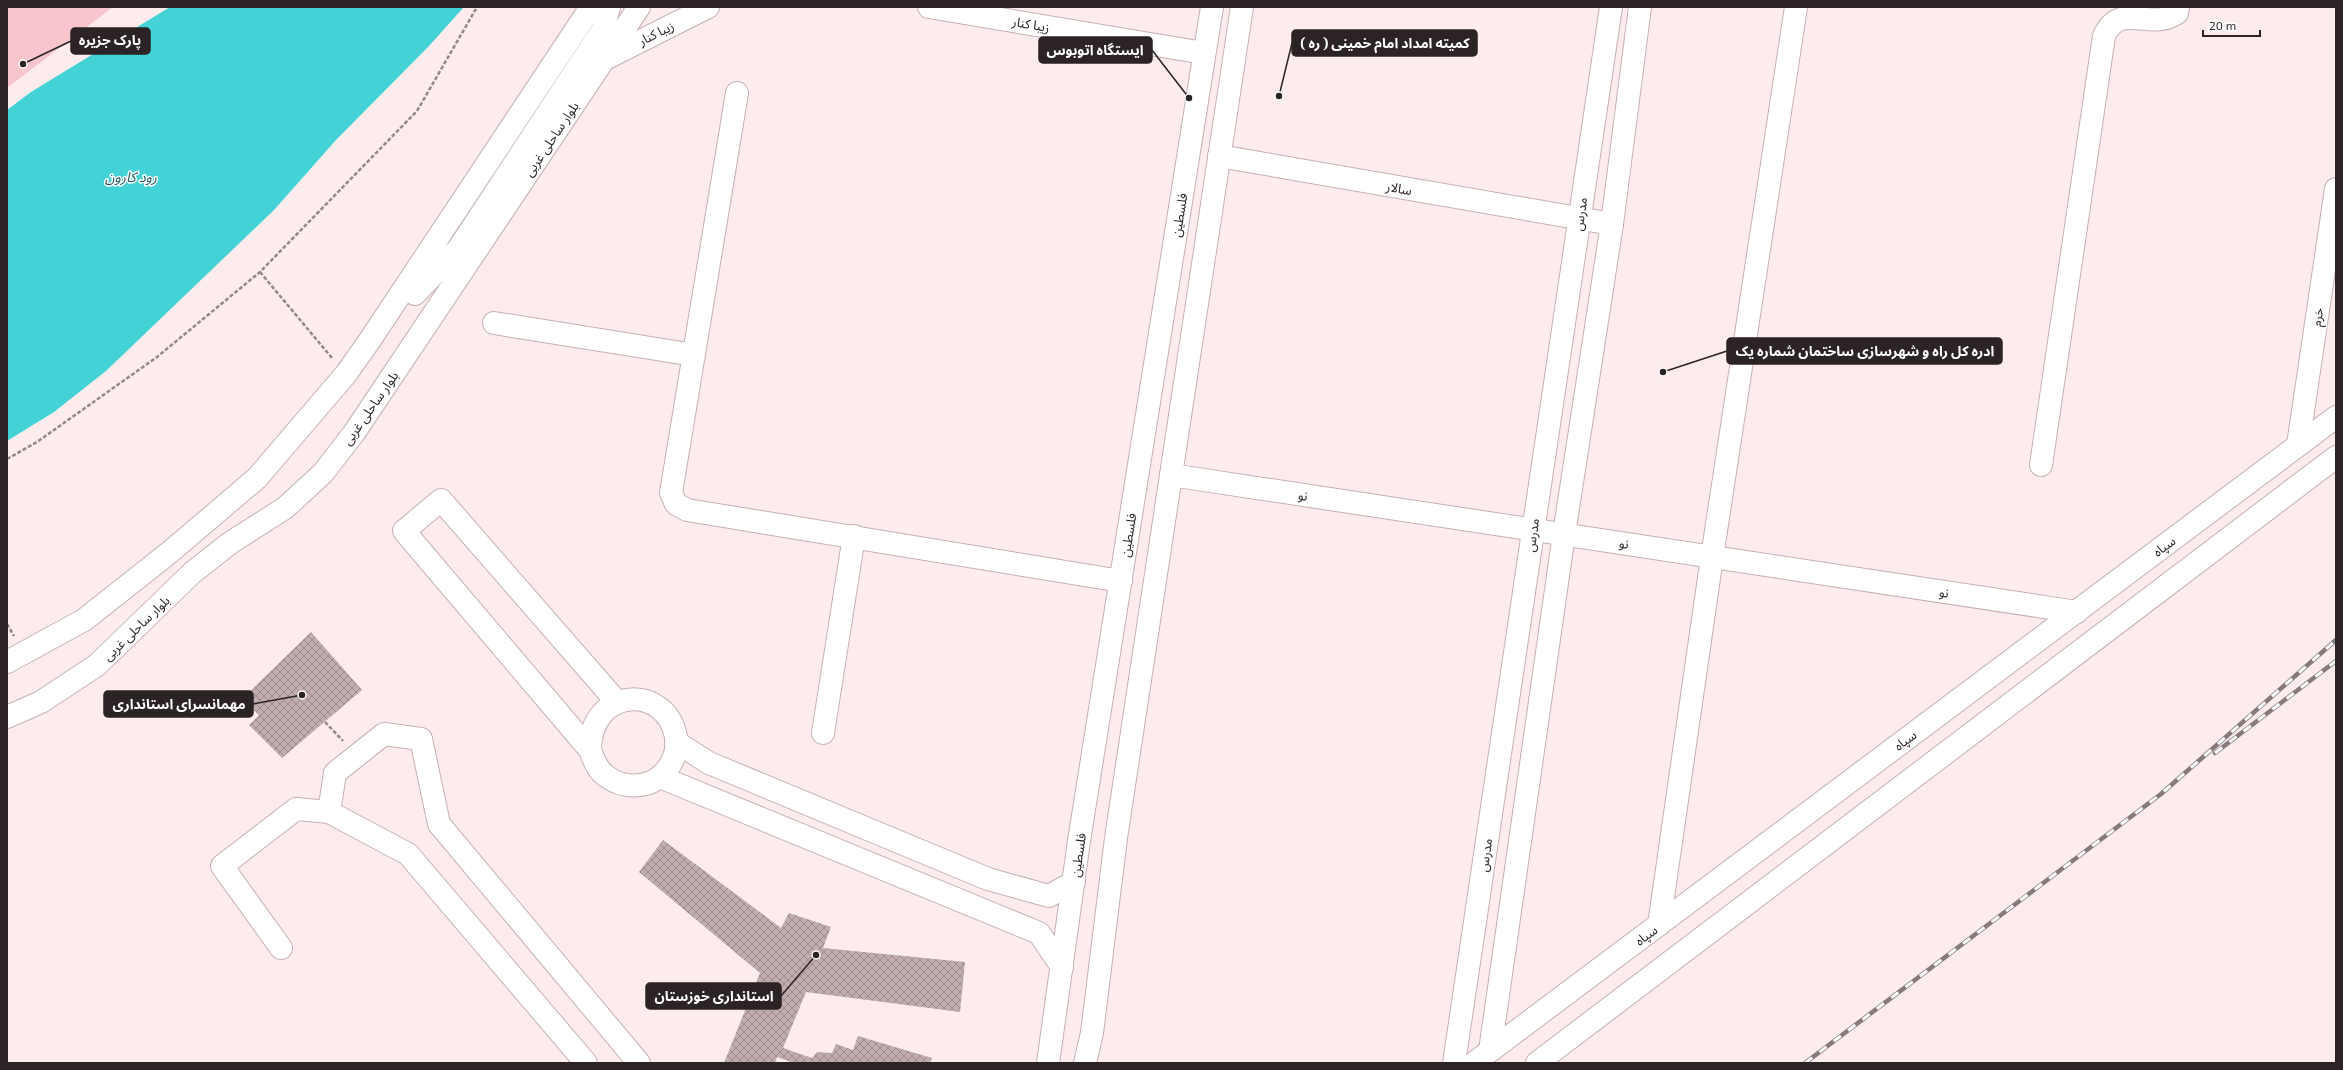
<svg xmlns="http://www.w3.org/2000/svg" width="2343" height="1070" font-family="'Exo 2','Noto Sans Arabic',sans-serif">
  <defs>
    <pattern id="building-cross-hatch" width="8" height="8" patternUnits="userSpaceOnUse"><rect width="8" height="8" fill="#c1acaf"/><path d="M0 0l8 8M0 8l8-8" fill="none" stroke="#9d8c8e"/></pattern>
  </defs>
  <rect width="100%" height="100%" fill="#fdecee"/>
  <path fill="#f8c5cd" d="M7 7H113L7 88Z"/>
  <path fill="#43d2d5" d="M170 7H464L429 46 336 140 274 210 106 371 54 412 7 441V110L31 92Z"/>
  <g fill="url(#building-cross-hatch)">
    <path d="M311 632 362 690 282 758 249 725 259 715 242 699Z"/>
    <path d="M663 840 781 928 789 913 831 927 823 948 965 962 960 1012 806 992 783 1048 812 1058 817 1052 832 1053 836 1044 853 1050 858 1036 932 1058 930 1063H794L777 1057 775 1063H724L760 973 639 872Z"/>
  </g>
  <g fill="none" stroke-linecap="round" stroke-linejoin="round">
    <defs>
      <g id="minor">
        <path d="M929 7 1204 53"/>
        <path d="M605 59 708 7"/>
        <path d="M737 93 671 493 676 504 687 510 1121 581"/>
        <path d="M1219 156 1612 224"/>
        <path d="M494 323 694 355"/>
        <path d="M2298 445 2336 189"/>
        <path d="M2041 465 2104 36C2121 0 2149 32 2177 13L2178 7"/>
        <path d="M1171 475 2077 612"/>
        <path d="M823 733 854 536"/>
        <path d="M676 742 709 763 988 879 1049 896 1074 882"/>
        <path d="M590 750C590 687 666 683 676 737 678 750 673 763 664 773 649 789 623 789 606 776 597 770 594 760 590 750L404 531 441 500 617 702"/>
        <path d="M660 777 1039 933 1062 967"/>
        <path d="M1659 925 1712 557 1796 7"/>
        <path d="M281 948 222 866 296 809 329 812"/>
        <path d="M1490 1051 1564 534 1612 224 1640 7"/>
        <path d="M586 1063 408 854 329 812 335 773 384 734 421 739 439 824 639 1063"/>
        <path d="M1048 1063 1079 841 1212 7"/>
        <path d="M1085 1063 1092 1033 1116 838 1242 7"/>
        <path d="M1454 1063 1611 7"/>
      </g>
      <g id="major">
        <path d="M415 294 459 248 603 29 609 7"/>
        <path d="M7 662 84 620 170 552 257 478 346 374 370 340 591 7"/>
        <path d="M7 717 41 702 97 665 192 573 230 543 285 508 323 473 354 433 639 7"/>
        <path d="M1474 1063 2336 417"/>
        <path d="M1537 1063 2336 457"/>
      </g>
    </defs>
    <use href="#minor" stroke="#c5b0b3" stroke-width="24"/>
    <use href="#major" stroke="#c5b0b3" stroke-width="24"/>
    <g stroke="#938788" stroke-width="2.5" stroke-dasharray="4 2" stroke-linecap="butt">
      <path d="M260 272 332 358"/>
      <path d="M7 459 37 442 157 357 260 272 417 111 477 7"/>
      <path d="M7 624 14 636"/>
      <path d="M325 722 343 741"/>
    </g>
    <use href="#minor" stroke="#fff" stroke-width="22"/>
    <use href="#major" stroke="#fff" stroke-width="22"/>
    <defs>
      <g id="rail">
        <path d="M2215 753 2336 661"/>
        <path d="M1805 1063 2161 794 2336 640"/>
      </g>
    </defs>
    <use href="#rail" stroke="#867a7c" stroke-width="4.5"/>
    <use href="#rail" stroke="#fefefe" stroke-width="3" stroke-dasharray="9" stroke-linecap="butt"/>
  </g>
  <g text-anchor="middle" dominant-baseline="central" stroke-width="3" stroke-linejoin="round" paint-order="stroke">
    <g font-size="13" fill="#2b2324" stroke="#fefefe">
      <text transform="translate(1031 24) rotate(10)">زیبا کنار</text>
      <text transform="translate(656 33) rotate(-27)">زیبا کنار</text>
      <text transform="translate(551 139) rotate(-56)">بلوار ساحلی غربی</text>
      <text transform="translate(1399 188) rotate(10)">سالار</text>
      <text transform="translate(1580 214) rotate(-82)">مدرس</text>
      <text transform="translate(1179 215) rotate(-81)">فلسطین</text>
      <text transform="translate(2317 317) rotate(-82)">خرم</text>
      <text transform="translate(370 408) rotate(-55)">بلوار ساحلی غربی</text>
      <text transform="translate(1303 495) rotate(9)">نو</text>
      <text transform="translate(1128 535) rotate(-81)">فلسطین</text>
      <text transform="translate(1532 535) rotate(-82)">مدرس</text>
      <text transform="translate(1624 543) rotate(9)">نو</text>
      <text transform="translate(2164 546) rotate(-37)">سپاه</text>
      <text transform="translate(1944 592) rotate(9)">نو</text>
      <text transform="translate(136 628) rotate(-44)">بلوار ساحلی غربی</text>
      <text transform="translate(1905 740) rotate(-37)">سپاه</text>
      <text transform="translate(1078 855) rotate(-82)">فلسطین</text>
      <text transform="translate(1485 855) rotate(-82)">مدرس</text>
      <text transform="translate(1646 935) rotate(-37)">سپاه</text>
    </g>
    <g font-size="14" font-style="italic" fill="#225c5d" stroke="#fefefe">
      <text x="131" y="176">رود کارون</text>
    </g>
  </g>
  <path fill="none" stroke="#2b2324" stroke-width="1.5" d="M23 64L71 41M1279 96L1292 43M1189 98L1152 50M1663 372L1727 351M302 695L253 704M816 955L781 996"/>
  <g fill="#2b2324" stroke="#fefefe" stroke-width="1.5">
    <circle cx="23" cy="64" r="4"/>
    <circle cx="1279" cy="96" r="4"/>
    <circle cx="1189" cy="98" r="4"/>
    <circle cx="1663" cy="372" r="4"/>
    <circle cx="302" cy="695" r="4"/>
    <circle cx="816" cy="955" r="4"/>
  </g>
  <g fill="#2b2324" stroke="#2b2324" stroke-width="1.5">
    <rect x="71" y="28" width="79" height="26" rx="4"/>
    <rect x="1292" y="30" width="185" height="26" rx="4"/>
    <rect x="1039" y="37" width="113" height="26" rx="4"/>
    <rect x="1727" y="338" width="275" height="26" rx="4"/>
    <rect x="104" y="691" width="149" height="26" rx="4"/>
    <rect x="646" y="983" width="135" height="26" rx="4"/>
  </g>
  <g font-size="14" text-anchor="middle" font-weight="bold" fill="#fff">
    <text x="110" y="45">پارک جزیره</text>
    <text x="1385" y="48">کمیته امداد امام خمینی ( ره )</text>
    <text x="1095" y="55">ایستگاه اتوبوس</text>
    <text x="1865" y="356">ادره کل راه و شهرسازی ساختمان شماره یک</text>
    <text x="179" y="709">مهمانسرای استانداری</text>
    <text x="714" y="1001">استانداری خوزستان</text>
  </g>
  <rect width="2343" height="1070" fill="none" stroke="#2b2324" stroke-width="16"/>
  <path d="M2203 30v6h57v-6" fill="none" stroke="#2b2324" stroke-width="2"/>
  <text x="2209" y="30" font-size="12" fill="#2b2324" stroke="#fefefe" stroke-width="3" paint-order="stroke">20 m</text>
</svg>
